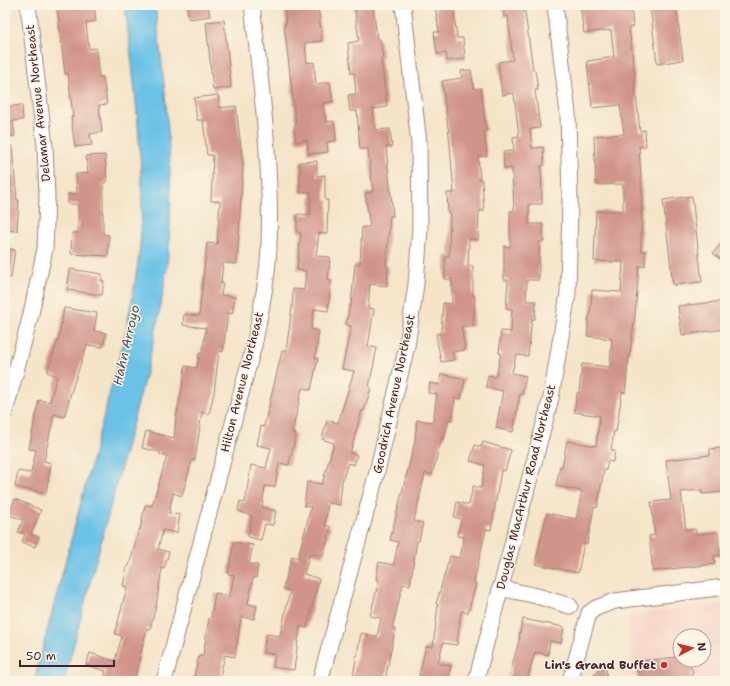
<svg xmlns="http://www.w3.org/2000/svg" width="730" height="686" font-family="'Shantell Sans',sans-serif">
  <rect width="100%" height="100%" fill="#fcf5e5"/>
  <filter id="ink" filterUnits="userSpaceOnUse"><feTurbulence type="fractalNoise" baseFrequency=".025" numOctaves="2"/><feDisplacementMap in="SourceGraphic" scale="8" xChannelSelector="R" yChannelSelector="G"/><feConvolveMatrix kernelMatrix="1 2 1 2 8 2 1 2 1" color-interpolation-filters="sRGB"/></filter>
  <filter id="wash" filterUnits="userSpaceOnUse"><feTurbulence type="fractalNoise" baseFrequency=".012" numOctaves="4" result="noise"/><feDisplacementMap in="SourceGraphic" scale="16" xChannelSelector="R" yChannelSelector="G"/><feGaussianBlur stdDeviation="0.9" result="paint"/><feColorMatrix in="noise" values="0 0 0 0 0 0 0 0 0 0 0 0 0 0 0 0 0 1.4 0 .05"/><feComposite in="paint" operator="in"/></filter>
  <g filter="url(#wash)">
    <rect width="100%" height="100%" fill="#f4e4c8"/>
    <path fill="#f6d1c5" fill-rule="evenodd" d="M725 603V681H635L628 619 630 615ZM680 636H704V660H680Z"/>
    <path fill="#6ac2e7" stroke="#5a7089" d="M125 5H155C164 79 173 154 170 229 168 276 158 323 147 369L64 681H34L126 331C132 299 139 265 141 232 144 155 134 81 125 5Z"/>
    <g id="blocks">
      <g fill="#d1948a">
        <path d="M62 5H94L96 21 86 23 89 49 96 48 99 77H103L107 104 99 105 102 132 90 134 92 145 75 147 71 117H73L68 73 65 74 57 6Z"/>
        <path d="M187 5H208L210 16 189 19Z"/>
        <path d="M284 5H318L322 41 305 43 307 63 314 62 316 84 330 82 333 102 323 103 326 122 334 121 336 141 327 142 328 152 308 154 307 140 296 142 294 126 296 125 284 24H286Z"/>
        <path d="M354 5H373L377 39H380L383 58H381L387 107 373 109 375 130 390 129 392 147H386L393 216H390L386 266H388L387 286 370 284 368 308 374 309 368 346 377 348 369 387 371 388 364 411 362 410 350 453 357 455 354 465 348 463 342 481 340 505 328 503 325 525 331 527 323 556 310 553 304 574 319 579 307 628 300 626 294 670 273 667 275 654 263 653 266 634 280 636 290 591 283 589 292 556 298 558 311 507 304 506 307 482 322 484 334 443 322 439 327 420 338 423 354 371 342 369 351 326 346 325 350 305 351 306 355 264H360L362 227H370L365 193 373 192 368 149H360L357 111H350L348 95 356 94 354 73H351L348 43 359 41Z"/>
        <path d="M435 5H453L457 38H463L465 59 447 61 446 53 437 54 434 32H439Z"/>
        <path d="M503 5H524L533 70H535L538 90H535L540 128 530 129 532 148 543 147 544 166H541L542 204H529V224H543V242H539V280H527L526 301H536L535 319H532L528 356 516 355 512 373 526 376 522 395 520 394 513 432 496 428 503 391 486 387 488 375 496 377 501 353H499L501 331 511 332 512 309 506 308 508 280H504V246L510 247V211H514L512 168 504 169 503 152 514 151 513 137 519 136 514 93 502 95 498 62 513 60 508 16 504 17Z"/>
        <path d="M580 5H631L633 27H629L635 77H634L640 131 645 130 646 146 639 147 642 195 641 251H645V266H639L635 315 630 353H629L625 393 622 392 616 432 614 431 611 450 615 451 613 462 608 461 606 470H604L597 508 594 507 587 544 584 543 578 573 535 564 547 513 576 519 582 491 556 486 560 466 562 467 567 441 596 446 600 416 574 412 577 393H579L582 364 610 367 612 339 587 336 589 316H590L592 290 621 292 623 262 594 261 596 211H623V184L596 185 594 136 624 134 620 105 592 108 587 61 614 57 611 30 584 33Z"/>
        <path d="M650 5H676L683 60 657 64Z"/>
        <path d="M224 20 231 87 213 90 206 22Z"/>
        <path d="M471 70 474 89 481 88 486 131H484L487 156 478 157 480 180H482L484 211H479L478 240 469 239 468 266H473V296H475L473 327 461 326 465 350 452 352 454 360 441 362 436 334 441 333 443 303 452 304V279H445V256H449L450 213H448L447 193H454L449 135 442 81 462 78 461 71Z"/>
        <path d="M218 95 220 108 236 106 243 165 237 264 223 263 221 283H223L221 295 235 297 232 314 228 313 223 352 219 351 214 393 209 414 202 412 195 460H192L182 496 173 493 169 513 180 515 177 533 163 530 158 549 169 552 164 569 162 568 156 606 150 629 147 628 134 681H103L106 671 86 665 90 653 115 661 122 636 115 634 127 587 123 586 127 566H129L139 530H140L145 505 152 506 167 456 160 455V452L142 448 146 431 174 438 176 418 183 384 185 366 197 368 199 353 202 354 206 328 183 325 184 314 199 316 207 243 217 244 220 201H211L213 155H207L203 120H197L194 98Z"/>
        <path d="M22 105 23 120 13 121 15 136 5 137V107Z"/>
        <path d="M12 146 17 200H19L17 231 5 230V147Z"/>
        <path d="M105 155 107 182 103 183V234L109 235 108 256 71 254 72 233H78V204H68V194H77L76 174 88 173 86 156Z"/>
        <path d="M317 161V176L325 175V200H328L327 234 319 233 316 256 330 257 328 280H331L328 311 314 309 311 329 319 331 315 358H318L311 390 302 388 292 433 296 434 289 465 279 463 275 487 265 486 262 507 276 511 273 525 265 524 261 540 248 537 252 516 238 511 240 501 245 503 251 465 266 468 271 448 257 445 261 426 264 427 282 351H286L292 307 293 289 304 290 306 271 297 270 301 233 297 232V214L310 215 311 192 300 193V162Z"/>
        <path d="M692 196 702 282 673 285 663 200Z"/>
        <path d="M725 238V263L713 253Z"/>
        <path d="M5 248 15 250 11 278 5 277Z"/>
        <path d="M70 269 102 274 101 281H104L102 295 67 290Z"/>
        <path d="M725 301V329L682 335 678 306Z"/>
        <path d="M64 308 97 313 94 331 106 333 103 347 87 345 73 386 64 417 54 414 44 461 51 463 46 493 15 487 18 471 31 473 36 450 29 449 39 400 50 402 57 376 47 372 59 337Z"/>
        <path d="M441 374 465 379 461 399 455 398 452 420 449 419 444 439 442 438 432 475 425 473 414 521 423 523 419 541H417L410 585 403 584 392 628 395 629 385 681H352L361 633 377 637 381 618 370 616 379 580 376 579 379 562 394 565 398 542 390 540 415 441 417 420 433 422 437 394 428 393 430 383 439 385Z"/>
        <path d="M483 442 511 450 505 471 501 470 491 530 486 529 474 582 476 583 468 613 461 611 457 645 443 643 438 663 451 666 448 681H439L419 676 426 646 433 647 438 605 436 604 450 556 460 558 464 537 457 536 461 519 454 517 457 502 469 505 473 486 481 488 485 465 470 461 475 445 481 447Z"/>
        <path d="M721 448 722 453H725V492L702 494V490L681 492 686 530 695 529 696 534 718 532 720 556H714L715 564 653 571 649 536 655 535 651 502 671 500 666 460 710 455V449Z"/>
        <path d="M15 499 41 510 31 534 39 537 35 547 22 542 25 534 18 532 23 520 9 515Z"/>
        <path d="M234 542 253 545 249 564 258 565 256 578H253L248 604 257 606 254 619 241 617 235 657 225 655 219 681H193L199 655 203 656 209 618H211L215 593 230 596 234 575 228 574Z"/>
        <path d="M523 619 564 627 561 643 550 641 548 655 535 652 527 681H508L520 637 519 636Z"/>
        <path d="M679 654 680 660H690L691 668 693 671 689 681H639L636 662 676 657Z"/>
        <path d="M606 669 607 681H591L596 672 599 670Z"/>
      </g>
    </g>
  </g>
  <g filter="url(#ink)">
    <use href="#blocks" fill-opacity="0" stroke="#9f827a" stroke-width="1"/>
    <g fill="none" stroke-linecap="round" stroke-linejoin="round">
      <defs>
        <g id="street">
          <path d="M5 412 30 318 45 249 47 197 45 146 28 5"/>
          <path d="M500 588 537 596 570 606"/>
          <path d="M164 681 255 341C261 309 268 277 269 245 272 164 261 85 252 5"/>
          <path d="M320 681 376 476 407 346 416 284 420 228 419 143 403 5"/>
          <path d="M476 681 551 398 568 293 570 201 568 114 555 5"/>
          <path d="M570 681 589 613 596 608 615 601 725 587"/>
        </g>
      </defs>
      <use href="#street" stroke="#9f827a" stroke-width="17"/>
      <use href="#street" stroke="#fff" stroke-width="15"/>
    </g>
  </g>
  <circle fill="#c8321e" stroke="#fcf5e5" stroke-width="1.5" cx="664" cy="665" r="4"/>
  <g text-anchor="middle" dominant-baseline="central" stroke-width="3" stroke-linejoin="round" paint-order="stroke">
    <g font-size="12" fill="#4a1f2b" stroke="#fcf5e5">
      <text transform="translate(38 103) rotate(-96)">Delamar Avenue Northeast</text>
      <text transform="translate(242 382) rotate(-76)">Hilton Avenue Northeast</text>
      <text transform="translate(394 394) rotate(-78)">Goodrich Avenue Northeast</text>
      <text transform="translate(526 487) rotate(-76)">Douglas MacArthur Road Northeast</text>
    </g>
    <g font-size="12" font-weight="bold" fill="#4a1f2b" stroke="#fcf5e5" text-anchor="end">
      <text x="656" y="665">Lin's Grand Buffet</text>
    </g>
    <g font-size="13" font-style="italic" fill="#545063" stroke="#fcf5e5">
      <text transform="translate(126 345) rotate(-77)">Hahn Arroyo</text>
    </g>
  </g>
  <rect width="730" height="686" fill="none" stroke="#fcf5e5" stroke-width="20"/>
  <g transform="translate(692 648) rotate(83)"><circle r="19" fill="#fcf5e5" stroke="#b59f9b"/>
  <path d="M0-3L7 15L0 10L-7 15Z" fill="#c8321e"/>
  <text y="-6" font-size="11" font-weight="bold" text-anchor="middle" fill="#4a1f2b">N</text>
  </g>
  <path d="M20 660v6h94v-6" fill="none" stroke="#4a1f2b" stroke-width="2"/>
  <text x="26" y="660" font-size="12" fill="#4a1f2b" stroke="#fcf5e5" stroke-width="3" paint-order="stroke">50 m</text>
</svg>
